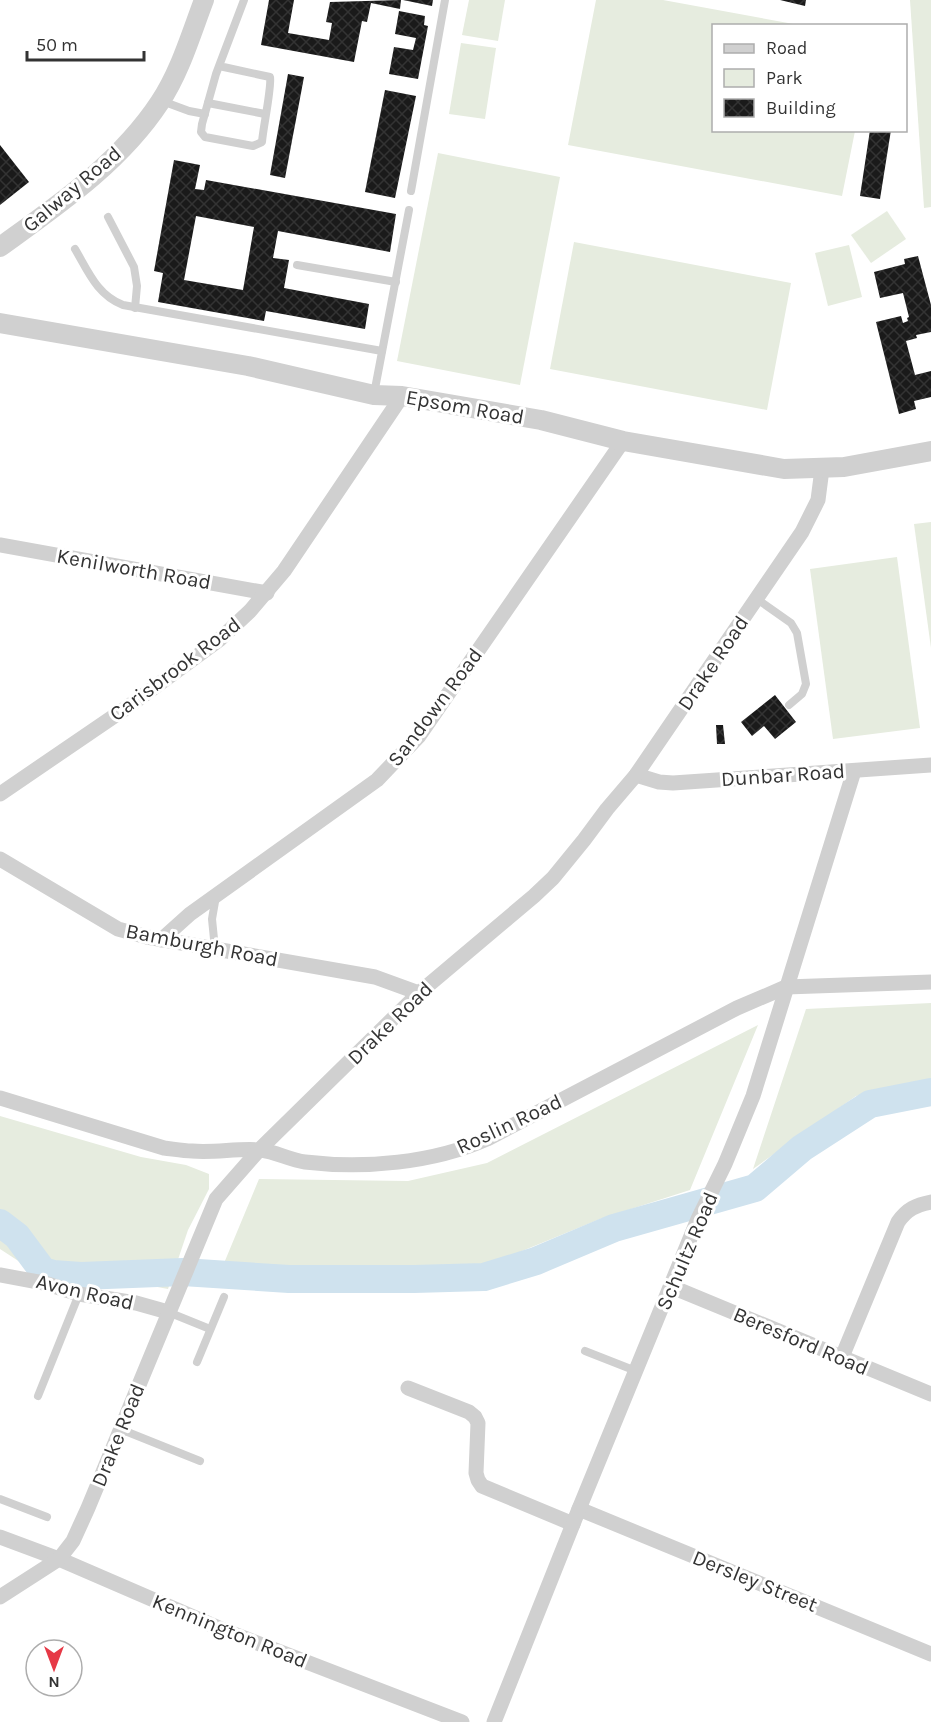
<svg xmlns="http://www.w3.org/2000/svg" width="931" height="1722" font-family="Karla,sans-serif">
  <defs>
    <pattern id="building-cross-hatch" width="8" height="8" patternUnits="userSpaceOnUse" patternTransform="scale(1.5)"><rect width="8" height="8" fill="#1a1a1a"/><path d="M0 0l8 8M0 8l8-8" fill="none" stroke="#333"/></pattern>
  </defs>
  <rect width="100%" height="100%" fill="#fff"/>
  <g fill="#e6ecdf">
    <path d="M469 0H505L498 41 462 35Z"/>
    <path d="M596 0H663L799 25 714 26V130L855 131 842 196 568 145Z"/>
    <path d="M910 0H931V207L924 208Z"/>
    <path d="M461 43 496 48 485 119 449 114Z"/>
    <path d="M438 153 560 177 520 385 397 361Z"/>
    <path d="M887 211 906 239 871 263 851 235Z"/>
    <path d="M574 242 791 283 767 410 550 369Z"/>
    <path d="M849 245 862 297 828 306 815 253Z"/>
    <path d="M931 522V648L914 524Z"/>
    <path d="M897 557 920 728 833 739 810 569Z"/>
    <path d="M931 1003V1081L856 1096 753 1169 806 1009Z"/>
    <path d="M758 1025 690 1190 600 1219 471 1272 222 1268 259 1179 408 1181 487 1163Z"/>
    <path d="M0 1116 141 1157 186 1165 209 1174V1189L188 1230 168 1289 152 1286 111 1288 79 1284 43 1277 0 1249Z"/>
  </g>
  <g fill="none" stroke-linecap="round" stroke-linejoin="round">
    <path stroke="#cfe2ee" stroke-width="28" d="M0 1223 17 1236 43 1271 53 1274 81 1276 183 1272 289 1279H414L484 1277 536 1261 614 1228 755 1188 802 1148 870 1104 931 1092"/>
  </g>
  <g fill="url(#building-cross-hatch)" fill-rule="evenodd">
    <path d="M269 0H294L288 33 329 40 332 23 326 22 330 2 401 0 400 9 371 3 367 22 362 21 354 62 261 45Z"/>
    <path d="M403 0H433L432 6Z"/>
    <path d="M780 0H806L805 6Z"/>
    <path d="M399 11 425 16 424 25 428 26 418 79 389 74 394 47 413 50 416 38 395 34Z"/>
    <path d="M288 74 304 77 285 178 270 175Z"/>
    <path d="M385 90 416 96 395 198 365 192Z"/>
    <path d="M870 130H891L880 199 860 196Z"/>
    <path d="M0 145 29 182 0 205Z"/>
    <path d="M174 160 200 165 195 189 204 190 206 180 396 214 390 252 278 231 273 258 289 260 284 288 369 304 365 329 266 311 264 321 158 302 163 273 154 271ZM196 216 254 227 243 290 184 280Z"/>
    <path d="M918 256 931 305V332L916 335 917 338 906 341 915 375 931 371V397L914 401 916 409 899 414 876 322 901 316 903 323 908 321 907 318 909 317 903 293 880 298 874 272 905 264 904 259Z"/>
    <path d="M775 695 796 722 775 739 764 726 752 736 741 722Z"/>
    <path d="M716 725H723L725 744H717Z"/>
  </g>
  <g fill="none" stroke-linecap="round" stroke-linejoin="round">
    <g stroke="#d0d0d0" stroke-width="8">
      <path d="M219 66 270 77C272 86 263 128 262 142L253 146 205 137 201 132 202 124 216 74 219 66 244 0"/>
      <path d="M162 101 189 111 205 114"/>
      <path d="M208 103 265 114"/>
      <path d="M411 191 445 0"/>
      <path d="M108 217 134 267 137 286 135 308"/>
      <path d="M75 249C88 271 97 295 123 305L382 351"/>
      <path d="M297 265 396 282"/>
      <path d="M374 394 409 210"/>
      <path d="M757 599 791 623 797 633 806 684 802 694 789 705"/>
      <path d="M215 949 212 919 216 896"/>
      <path d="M168 1312 210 1329"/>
      <path d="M585 1351 636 1371"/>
      <path d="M197 1362 224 1297"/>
      <path d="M38 1396 79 1294"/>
      <path d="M120 1429 200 1461"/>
      <path d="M0 1499 47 1517"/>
    </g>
    <g stroke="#d0d0d0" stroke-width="15">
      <path d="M0 545 267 593"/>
      <path d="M636 775 659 782 673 783 931 765"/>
      <path d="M0 794 129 706 219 640 250 611 284 571 402 396"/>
      <path d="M0 859 118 929 147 937 375 977 419 993"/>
      <path d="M161 940 190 914 377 780 419 736 623 441"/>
      <path d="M0 1098 164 1148C173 1149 183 1151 192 1151 215 1153 238 1148 261 1150 276 1152 290 1160 305 1162 364 1169 433 1163 487 1139L737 1008 786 987 931 982"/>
      <path d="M0 1275 44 1283 79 1294 136 1303 168 1312"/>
      <path d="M672 1287 931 1394"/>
      <path d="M842 1357 898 1222C907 1209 916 1205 931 1202"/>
      <path d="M408 1388 469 1412 475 1417 478 1423 476 1473 478 1480 482 1486 573 1524"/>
      <path d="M579 1509 931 1654"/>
      <path d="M0 1537 59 1559 221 1629 462 1722"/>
      <path d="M0 1597 59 1559 73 1541 88 1508 216 1199 259 1150 419 993 534 896 553 878 584 840 607 809 636 775 802 532 818 500 822 469"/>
      <path d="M494 1722 579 1509 698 1219 725 1164 753 1096 854 771"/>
    </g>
    <g stroke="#d0d0d0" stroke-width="20">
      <path d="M0 247C58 205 120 163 160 102 180 72 191 34 204 0"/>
      <path d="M0 323 248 366 374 395 402 396 541 420 623 441 784 469 844 467 931 451"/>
    </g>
  </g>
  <g text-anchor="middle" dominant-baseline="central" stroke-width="6" stroke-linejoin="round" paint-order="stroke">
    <g font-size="21" fill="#333" stroke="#fff">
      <text transform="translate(72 189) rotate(-40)">Galway Road</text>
      <text transform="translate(465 407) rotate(10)">Epsom Road</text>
      <text transform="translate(134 569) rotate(10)">Kenilworth Road</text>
      <text transform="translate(713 663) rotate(-56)">Drake Road</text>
      <text transform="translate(175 669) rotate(-37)">Carisbrook Road</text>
      <text transform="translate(435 707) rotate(-53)">Sandown Road</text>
      <text transform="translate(783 775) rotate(-4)">Dunbar Road</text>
      <text transform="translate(202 945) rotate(11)">Bamburgh Road</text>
      <text transform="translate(390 1023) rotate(-44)">Drake Road</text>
      <text transform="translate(509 1124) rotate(-25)">Roslin Road</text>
      <text transform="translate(687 1251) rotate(-67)">Schultz Road</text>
      <text transform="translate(85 1292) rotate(13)">Avon Road</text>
      <text transform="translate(801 1341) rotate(23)">Beresford Road</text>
      <text transform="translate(118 1435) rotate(-68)">Drake Road</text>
      <text transform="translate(755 1581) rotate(22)">Dersley Street</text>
      <text transform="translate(230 1631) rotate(22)">Kennington Road</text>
    </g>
  </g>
  <rect x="712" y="24" width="195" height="108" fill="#ffffff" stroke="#adadad" stroke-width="1.5"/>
  <rect x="724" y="44" width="30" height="9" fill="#d0d0d0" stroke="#adadad" stroke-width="1.5"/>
  <text x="766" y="54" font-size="18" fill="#333333">Road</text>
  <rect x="724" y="69" width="30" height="18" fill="#e6ecdf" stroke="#adadad" stroke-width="1.5"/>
  <text x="766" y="84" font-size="18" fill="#333333">Park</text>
  <rect x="724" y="99" width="30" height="18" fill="url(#building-cross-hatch)" stroke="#adadad" stroke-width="1.5"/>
  <text x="766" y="114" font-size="18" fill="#333333">Building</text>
  <g transform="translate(54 1668) rotate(180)"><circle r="28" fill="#ffffff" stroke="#adadad" stroke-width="1.5"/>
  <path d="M0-4.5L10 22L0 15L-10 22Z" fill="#e63946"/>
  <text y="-9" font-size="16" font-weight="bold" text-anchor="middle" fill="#333333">N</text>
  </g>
  <path d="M27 51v9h117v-9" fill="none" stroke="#333333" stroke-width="3"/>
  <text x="36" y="51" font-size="18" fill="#333333" stroke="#ffffff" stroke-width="4.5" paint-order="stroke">50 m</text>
</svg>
